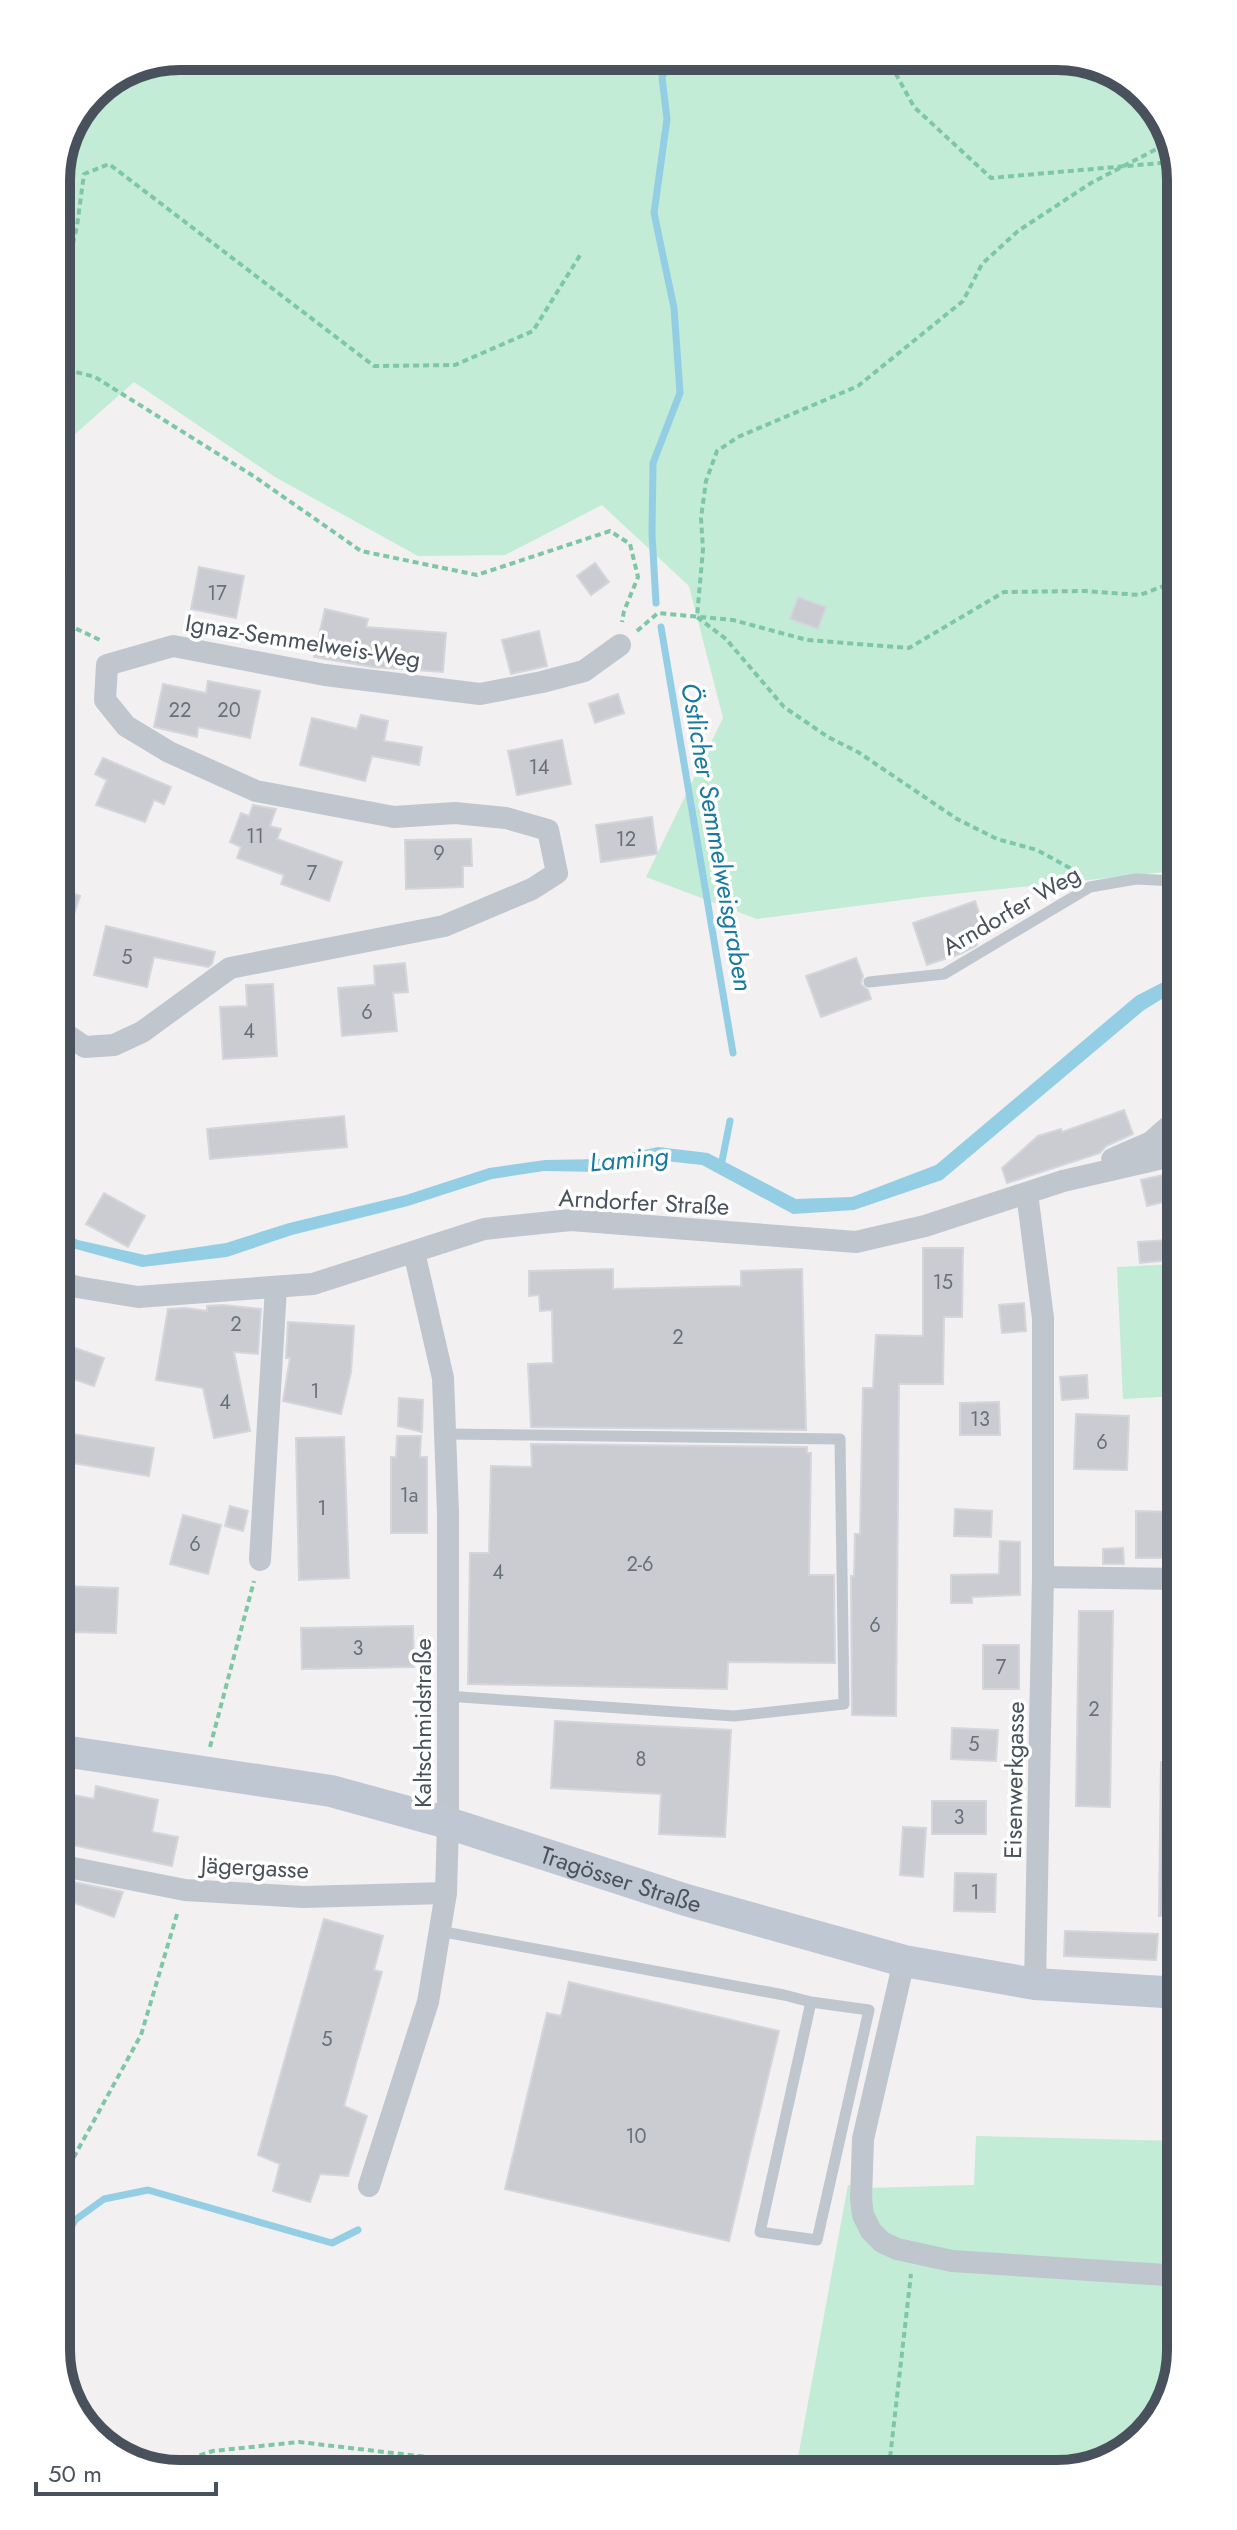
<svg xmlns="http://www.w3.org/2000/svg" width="1237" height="2530" font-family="Jost,sans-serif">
  <rect width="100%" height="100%" fill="#f2f0f0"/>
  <g fill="#c2ecd5">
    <path d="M180 56H1066L1132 81 1172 133 1175 871 925 897 757 919 646 877 723 718 689 586 602 505 505 555 418 556 275 477 134 382 57 450 56 172 93 92Z"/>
    <path d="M1176 1264 1177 1396 1123 1399 1117 1267Z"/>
    <path d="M976 2136 1180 2141 1181 2284H1172L1169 2298 1166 2401 1160 2419 1104 2465 796 2468 848 2185 867 2188 974 2185Z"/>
  </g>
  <path fill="#93cee5" d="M1175 976V991L1144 1010 942 1180 854 1210 793 1214 702 1165 656 1160 602 1172 544 1171 492 1179 408 1206 292 1235 227 1257 142 1267 61 1245V1232L78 1240 145 1255 226 1243 289 1223 406 1195 489 1168 545 1160 603 1159 658 1147 708 1153 796 1199 852 1197 936 1165 1136 996Z"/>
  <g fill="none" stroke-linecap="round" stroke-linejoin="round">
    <g stroke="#93cee5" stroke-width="7">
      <path d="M656 603 652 534 653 463 680 393 674 308 654 213 667 119 662 77 674 56"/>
      <path d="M661 627 733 1053"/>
      <path d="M721 1166 730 1121"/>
      <path d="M65 2238 75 2220 104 2199 148 2190 332 2243 358 2230"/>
    </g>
  </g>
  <g fill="#caccd2" stroke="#d4d6db" stroke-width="2">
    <path d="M595 563 609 582 591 595 577 576Z"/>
    <path d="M199 567 244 576 236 618 191 609Z"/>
    <path d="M798 597 826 607 818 629 790 619Z"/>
    <path d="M325 609 368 619 366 627 446 633 443 672 372 667 314 657Z"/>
    <path d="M539 631 547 666 511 674 502 640Z"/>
    <path d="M208 681 260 691 250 738 198 727 197 737 154 727 163 684 206 693Z"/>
    <path d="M618 694 624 713 595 723 589 704Z"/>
    <path d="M361 715 388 721 384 741 422 747 419 765 372 756 365 781 300 765 312 718 357 729Z"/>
    <path d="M562 740 571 784 517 795 508 751Z"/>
    <path d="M103 758 171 787 164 804 154 800 145 822 96 805 107 780 95 774Z"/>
    <path d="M253 805 276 809 270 826 281 829 277 839 342 862 329 901 281 884 284 875 237 858 241 847 230 842 241 813 249 816Z"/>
    <path d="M652 817 657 854 601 862 596 825Z"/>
    <path d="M471 839 472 866H463V887L406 889 405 840Z"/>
    <path d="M59 889 80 896 63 947H59Z"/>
    <path d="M975 901 986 933 974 937 977 945 962 953 927 965 913 923Z"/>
    <path d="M106 926 215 952 212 964 208 967 154 957 147 987 94 975Z"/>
    <path d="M856 958 863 976 861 984 868 990 871 999 821 1017 806 976Z"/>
    <path d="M405 963 408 992 393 993 397 1031 342 1036 338 988 375 985 374 966Z"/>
    <path d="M273 984 277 1056 223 1059 220 1007 247 1006 246 985Z"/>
    <path d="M1124 1110 1133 1134 1106 1146 1100 1153 1007 1183 1002 1168 1038 1136 1061 1129 1062 1132Z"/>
    <path d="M344 1116 347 1147 210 1159 207 1129Z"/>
    <path d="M1176 1172V1199L1147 1206 1141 1180Z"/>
    <path d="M104 1193 145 1216 128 1247 86 1224Z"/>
    <path d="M1169 1240 1171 1260 1140 1263 1138 1242Z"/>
    <path d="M923 1248H963L962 1317H944L943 1384H899L896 1716 852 1715 851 1576H854L855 1534H860L863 1388H873L876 1335 923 1336Z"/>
    <path d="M613 1269V1289L741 1286V1271L802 1269 806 1430 531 1427 528 1364 553 1363 552 1310 540 1311 539 1295 529 1296V1271Z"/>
    <path d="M1024 1303 1026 1331 1002 1333 999 1305Z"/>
    <path d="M223 1305 261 1309 258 1354 234 1352 250 1431 214 1438 203 1388 156 1380 168 1309 185 1308 207 1311V1306Z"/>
    <path d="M288 1322 354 1326 351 1372 341 1414 283 1401 290 1358H286Z"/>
    <path d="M61 1343 104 1358 94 1386 61 1375Z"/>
    <path d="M1087 1375 1088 1398 1062 1400 1060 1377Z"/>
    <path d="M399 1398 423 1400 422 1432 398 1426Z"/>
    <path d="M999 1402 1000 1435H960V1403Z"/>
    <path d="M1076 1414 1129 1416 1127 1470 1074 1469Z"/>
    <path d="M61 1432 154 1448 149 1476 61 1461Z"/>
    <path d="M397 1436H421L420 1457H427V1533H391V1457H396Z"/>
    <path d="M344 1437 349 1578 299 1580 296 1438Z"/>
    <path d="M531 1444 807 1447V1453H811L809 1575H834L835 1663 728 1662 727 1689 468 1684 470 1553H489L491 1466 532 1467Z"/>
    <path d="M230 1506 248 1511 243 1531 225 1526Z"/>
    <path d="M955 1509 992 1511 991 1537 954 1536Z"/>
    <path d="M1136 1511 1174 1512V1558H1136Z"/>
    <path d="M183 1515 221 1525 208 1574 170 1564Z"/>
    <path d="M1000 1541 1020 1542V1595L972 1597V1603H951V1575L999 1574Z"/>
    <path d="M1123 1548 1124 1564H1103V1549Z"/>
    <path d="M62 1586 118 1588 116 1633 62 1632Z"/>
    <path d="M1079 1611H1113L1110 1807 1076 1806Z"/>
    <path d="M413 1626 414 1667 302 1669 301 1628Z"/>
    <rect x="983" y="1645" width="36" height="44"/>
    <path d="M555 1721 731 1730 725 1837 659 1834 661 1794 551 1788Z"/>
    <path d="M952 1728 998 1730 996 1761 951 1759Z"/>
    <path d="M1161 1762H1179V1916H1159Z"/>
    <path d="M96 1786 158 1800 152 1832 178 1837 172 1866 63 1843V1793L94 1799Z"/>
    <rect x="932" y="1801" width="54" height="33"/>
    <path d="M903 1827 926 1828 923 1877 900 1875Z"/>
    <path d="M955 1873 996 1874 995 1912 954 1911Z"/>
    <path d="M63 1880 123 1892 114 1917 63 1899Z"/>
    <path d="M324 1919 383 1936 374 1970 382 1972 344 2106 367 2116 348 2176 320 2174 310 2202 273 2191 280 2164 258 2155Z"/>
    <path d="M1065 1931 1158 1934 1156 1960 1064 1956Z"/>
    <path d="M569 1982 779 2031 729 2241 505 2189 547 2013 561 2016Z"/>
  </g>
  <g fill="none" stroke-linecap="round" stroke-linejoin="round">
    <g stroke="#7dc7a7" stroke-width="4" stroke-dasharray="6 4" stroke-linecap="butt">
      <path d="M886 56 914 107 991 178 1172 162"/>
      <path d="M57 312 77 226 84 174 109 164 374 366 455 365 533 331 582 252"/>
      <path d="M57 367 95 377 255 477 361 551 477 575 610 531 630 544 638 577 624 611 622 622"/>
      <path d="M58 620 102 641"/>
      <path d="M637 631 658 613 733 620 807 640 909 648 1004 592 1085 591 1140 595 1174 582"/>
      <path d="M1079 873 1037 850 997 839 957 819 858 752 828 737 784 707 726 639 697 617 703 549 701 518 706 481 717 451 738 437 858 386 963 301 982 264 1018 231 1091 183 1172 141"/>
      <path d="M210 1747 254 1581"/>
      <path d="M64 2175 141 2035 178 1911"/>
      <path d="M151 2467 182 2461 213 2451 299 2442 538 2470"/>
      <path d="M889 2467 911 2274"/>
    </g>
    <g stroke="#bfc6cd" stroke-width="11">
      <path d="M869 982 944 974 1090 887 1136 879 1175 881"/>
      <path d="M444 1434 840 1439 844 1704 734 1716 447 1696"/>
      <path d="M439 1931 784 1995 811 2002 760 2232 817 2240 869 2010 811 2002"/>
    </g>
    <g stroke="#bfc6cd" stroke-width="22">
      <path d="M60 1030 85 1047 114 1045 142 1032 230 968 444 926 532 889 557 873 548 830 506 818 455 813 394 817 256 791 169 752 126 726 105 700 107 665 173 646 325 675 480 694 542 682 584 671 620 645"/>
      <path d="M1112 1159 1151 1142 1176 1120"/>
      <path d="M1027 1193 1043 1318V1577"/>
      <path d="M61 1282 77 1287 138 1297 313 1284 484 1229 571 1220 856 1242 925 1226 1063 1181 1176 1155"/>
      <path d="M260 1560 276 1287"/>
      <path d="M63 1866 185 1890 303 1897 446 1893"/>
      <path d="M904 1961 863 2139 861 2199 863 2215 871 2231 882 2242 897 2249 952 2261 1181 2276"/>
      <path d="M1035 1984 1043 1577 1178 1579"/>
      <path d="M369 2186 428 2002 446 1893 448 1823V1513L443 1378 414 1252"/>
    </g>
    <path stroke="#bfc7d2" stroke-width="32" id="s1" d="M63 1751 331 1791 448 1823 686 1900 904 1961 1035 1984 1180 1993"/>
  </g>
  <g text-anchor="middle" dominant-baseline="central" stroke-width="7" stroke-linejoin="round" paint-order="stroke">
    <g font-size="20" fill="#69707a">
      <text x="217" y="593">17</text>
      <text x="180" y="710">22</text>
      <text x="229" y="710">20</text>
      <text x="539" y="767">14</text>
      <text x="255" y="836">11</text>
      <text x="626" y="839">12</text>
      <text x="439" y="853">9</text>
      <text x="312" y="873">7</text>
      <text x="127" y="957">5</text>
      <text x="367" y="1012">6</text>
      <text x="249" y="1031">4</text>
      <text x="943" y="1282">15</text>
      <text x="236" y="1324">2</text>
      <text x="678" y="1337">2</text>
      <text x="315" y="1391">1</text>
      <text x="225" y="1402">4</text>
      <text x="980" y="1419">13</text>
      <text x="1102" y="1442">6</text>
      <text x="409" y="1495">1a</text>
      <text x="322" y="1508">1</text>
      <text x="195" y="1544">6</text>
      <text x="640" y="1564">2-6</text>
      <text x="498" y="1572">4</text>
      <text x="875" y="1625">6</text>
      <text x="358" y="1648">3</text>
      <text x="1001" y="1667">7</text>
      <text x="1094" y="1709">2</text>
      <text x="974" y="1744">5</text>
      <text x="641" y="1759">8</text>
      <text x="959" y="1817">3</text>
      <text x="975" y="1892">1</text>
      <text x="327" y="2039">5</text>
      <text x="636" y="2136">10</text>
    </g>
    <g font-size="24" fill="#49525c" stroke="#fff">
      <text transform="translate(303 641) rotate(9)">Ignaz-Semmelweis-Weg</text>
      <text transform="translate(1011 910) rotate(-30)">Arndorfer Weg</text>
      <text transform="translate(644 1202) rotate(3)">Arndorfer Straße</text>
      <text transform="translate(422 1723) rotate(-90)">Kaltschmidstraße</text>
      <text transform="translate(1014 1780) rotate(-89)">Eisenwerkgasse</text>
      <text transform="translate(255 1867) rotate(3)">Jägergasse</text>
      <text stroke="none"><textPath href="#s1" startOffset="574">Tragösser Straße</textPath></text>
    </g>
    <g font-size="26" font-style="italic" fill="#187aa0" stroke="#fff">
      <text transform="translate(717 837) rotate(80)">Östlicher Semmelweisgraben</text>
      <text transform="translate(629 1159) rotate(-5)">Laming</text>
    </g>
  </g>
  <path d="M0 0H1237V2530H0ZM180 70H1057A110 110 0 0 1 1167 180V2350A110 110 0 0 1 1057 2460H180A110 110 0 0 1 70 2350V180A110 110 0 0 1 180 70Z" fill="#fff" fill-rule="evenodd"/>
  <path fill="none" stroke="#49525c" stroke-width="10" d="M180 70H1057A110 110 0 0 1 1167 180V2350A110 110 0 0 1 1057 2460H180A110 110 0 0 1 70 2350V180A110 110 0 0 1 180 70Z"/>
  <path d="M36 2482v12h180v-12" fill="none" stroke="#49525c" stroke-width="4"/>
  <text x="48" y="2482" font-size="24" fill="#49525c" stroke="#ffffff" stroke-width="6" paint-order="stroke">50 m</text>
</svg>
